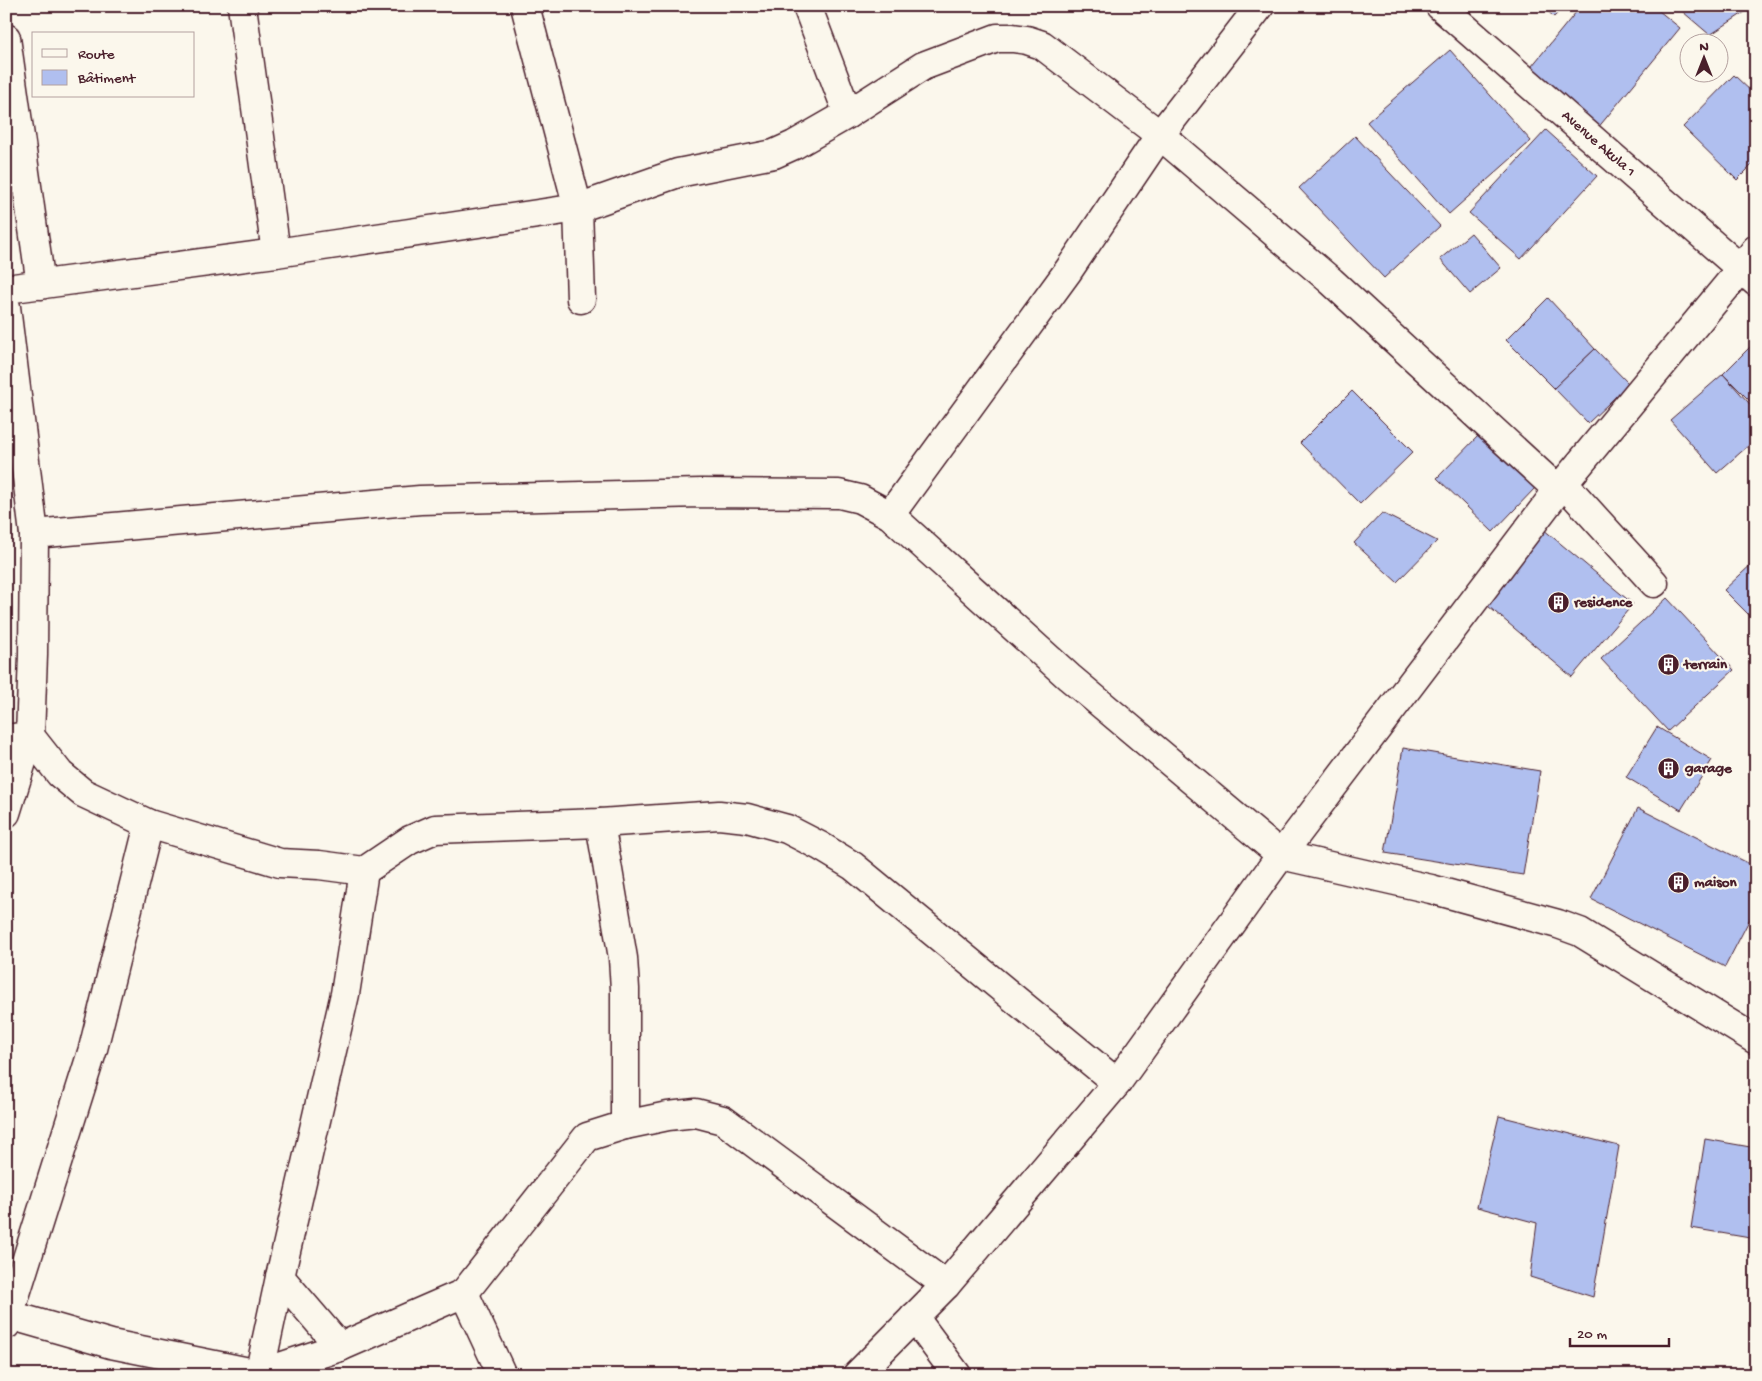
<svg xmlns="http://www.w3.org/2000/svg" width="1762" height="1381" font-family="'Gochi Hand',sans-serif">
  <rect width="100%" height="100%" fill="#fbf7ec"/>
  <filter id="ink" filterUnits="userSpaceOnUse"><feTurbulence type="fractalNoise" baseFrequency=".02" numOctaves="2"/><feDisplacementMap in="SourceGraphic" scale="10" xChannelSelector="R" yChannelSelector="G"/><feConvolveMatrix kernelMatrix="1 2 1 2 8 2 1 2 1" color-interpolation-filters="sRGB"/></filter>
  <g filter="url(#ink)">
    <g fill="#b0bfef" stroke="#4a1f2b">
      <path d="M1542 6H1564L1554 17Z"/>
      <path d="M1581 6H1653L1680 28 1597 129 1527 72Z"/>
      <path d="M1676 6H1754L1710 35Z"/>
      <path d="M1450 50 1531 141 1449 214 1367 122Z"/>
      <path d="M1734 75 1756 96V161L1737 180 1683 127Z"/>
      <path d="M1546 130 1597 176 1521 259 1469 213Z"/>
      <path d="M1355 136 1440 226 1384 278 1299 188Z"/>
      <path d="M1471 233 1501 268 1470 294 1440 259Z"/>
      <path d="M1548 298 1595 349 1554 388 1506 340Z"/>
      <path d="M1756 341V407L1723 374Z"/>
      <path d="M1595 349 1629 384 1588 423 1554 388Z"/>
      <path d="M1723 374 1756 411V439L1717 473 1670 420Z"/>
      <path d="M1352 391 1413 452 1360 504 1300 443Z"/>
      <path d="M1481 433 1536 487 1493 532 1437 478Z"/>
      <path d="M1382 513 1437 541 1397 582 1354 543Z"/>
      <path d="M1543 529 1633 604 1572 677 1482 601Z"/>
      <path d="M1756 560V622L1724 590Z"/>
      <path d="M1667 598 1734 670 1668 731 1601 659Z"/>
      <path d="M1657 727 1712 760 1681 810 1626 777Z"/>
      <path d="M1403 748 1540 771 1523 875 1385 853Z"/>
      <path d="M1638 808 1756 867V907L1725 967 1591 899Z"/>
      <path d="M1499 1116 1619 1146 1593 1297 1530 1277 1537 1223 1477 1207Z"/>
      <path d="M1705 1139 1756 1148V1239L1691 1228Z"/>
    </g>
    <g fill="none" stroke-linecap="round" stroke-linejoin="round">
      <defs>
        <g id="minor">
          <path d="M242 6 276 253"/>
          <path d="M525 6 578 208 581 299"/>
          <path d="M807 6 848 114"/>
          <path d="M1440 6 1756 282"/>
          <path d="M6 38 41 285"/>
          <path d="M6 289 276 253 578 208 678 173 774 154 794 145 848 114 923 66 997 38H1013L1027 40 1042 45 1160 135 1331 281 1558 490"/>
          <path d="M6 307 34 534 33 655 30 736 6 813"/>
          <path d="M1564 484 1654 583"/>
          <path d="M890 515 1068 271 1160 135 1260 6"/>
          <path d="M34 534 420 500 701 493 839 494 860 499 890 515 1069 677 1281 855 1431 889 1558 924 1580 932 1756 1040"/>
          <path d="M6 739 30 736 60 774 83 793 149 824 280 863 319 865 364 871 410 840 435 829 600 823 719 815 747 818 787 829 820 846 853 866 1117 1083"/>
          <path d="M600 823 623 958 625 989V1125"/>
          <path d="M280 1277 340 1347"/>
          <path d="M464 1293 502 1375"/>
          <path d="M6 1314 111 1344 259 1374 340 1347 464 1293 587 1137 625 1125 668 1116 696 1113 723 1120 946 1285"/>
          <path d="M914 1317 957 1375"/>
          <path d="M6 1325 93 1049 149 824"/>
          <path d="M259 1375 280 1277 345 994 364 871"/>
          <path d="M857 1375 946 1285 1117 1083 1281 855 1558 490 1741 269 1756 249"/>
        </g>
      </defs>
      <use href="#minor" stroke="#4a1f2b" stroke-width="31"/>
      <use href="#minor" stroke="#fbf7ec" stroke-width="28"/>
    </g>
  </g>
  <defs>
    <symbol id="building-disc" viewBox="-11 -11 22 22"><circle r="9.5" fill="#4a1f2b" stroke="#fbf7ec"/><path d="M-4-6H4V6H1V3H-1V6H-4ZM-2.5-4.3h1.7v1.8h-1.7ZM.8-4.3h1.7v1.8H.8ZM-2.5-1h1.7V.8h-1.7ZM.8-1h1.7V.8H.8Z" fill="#fff"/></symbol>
  </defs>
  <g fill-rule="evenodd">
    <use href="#building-disc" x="1546" y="590" width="25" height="25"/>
    <use href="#building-disc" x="1656" y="652" width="25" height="25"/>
    <use href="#building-disc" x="1656" y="756" width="25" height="25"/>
    <use href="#building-disc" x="1666" y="870" width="25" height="25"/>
  </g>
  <g text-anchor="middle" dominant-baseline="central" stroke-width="4.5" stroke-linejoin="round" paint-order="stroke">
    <g font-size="15" fill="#4a1f2b" stroke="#fbf7ec">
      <text transform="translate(1598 144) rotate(41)">Avenue Akula 1</text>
    </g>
    <g font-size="15" font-weight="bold" fill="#4a1f2b" stroke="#fbf7ec" text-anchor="start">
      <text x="1574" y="603">residence</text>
      <text x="1684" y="665">terrain</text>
      <text x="1685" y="769">garage</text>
      <text x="1694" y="883">maison</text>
    </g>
  </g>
  <rect width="1762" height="1381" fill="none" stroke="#fbf7ec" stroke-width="25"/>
  <rect x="12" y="12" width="1737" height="1356" fill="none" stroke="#4a1f2b" stroke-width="2" filter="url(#ink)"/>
  <rect x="32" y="32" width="162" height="65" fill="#fbf7ec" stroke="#b4a19f"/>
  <rect x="42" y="49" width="25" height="8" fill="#fbf7ec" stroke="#b4a19f"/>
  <text x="78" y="58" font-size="15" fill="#4a1f2b">Route</text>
  <rect x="42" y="70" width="25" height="15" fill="#b0bfef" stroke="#b4a19f"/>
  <text x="78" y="82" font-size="15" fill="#4a1f2b">Bâtiment</text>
  <g transform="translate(1704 58)"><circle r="24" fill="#fbf7ec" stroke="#b4a19f"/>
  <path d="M0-4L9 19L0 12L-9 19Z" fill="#4a1f2b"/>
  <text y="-8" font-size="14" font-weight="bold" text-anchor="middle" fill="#4a1f2b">N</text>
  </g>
  <path d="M1570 1338v8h99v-8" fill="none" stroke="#4a1f2b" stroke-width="2.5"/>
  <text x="1577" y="1338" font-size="15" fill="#4a1f2b" stroke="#fbf7ec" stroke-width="4" paint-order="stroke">20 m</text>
</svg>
